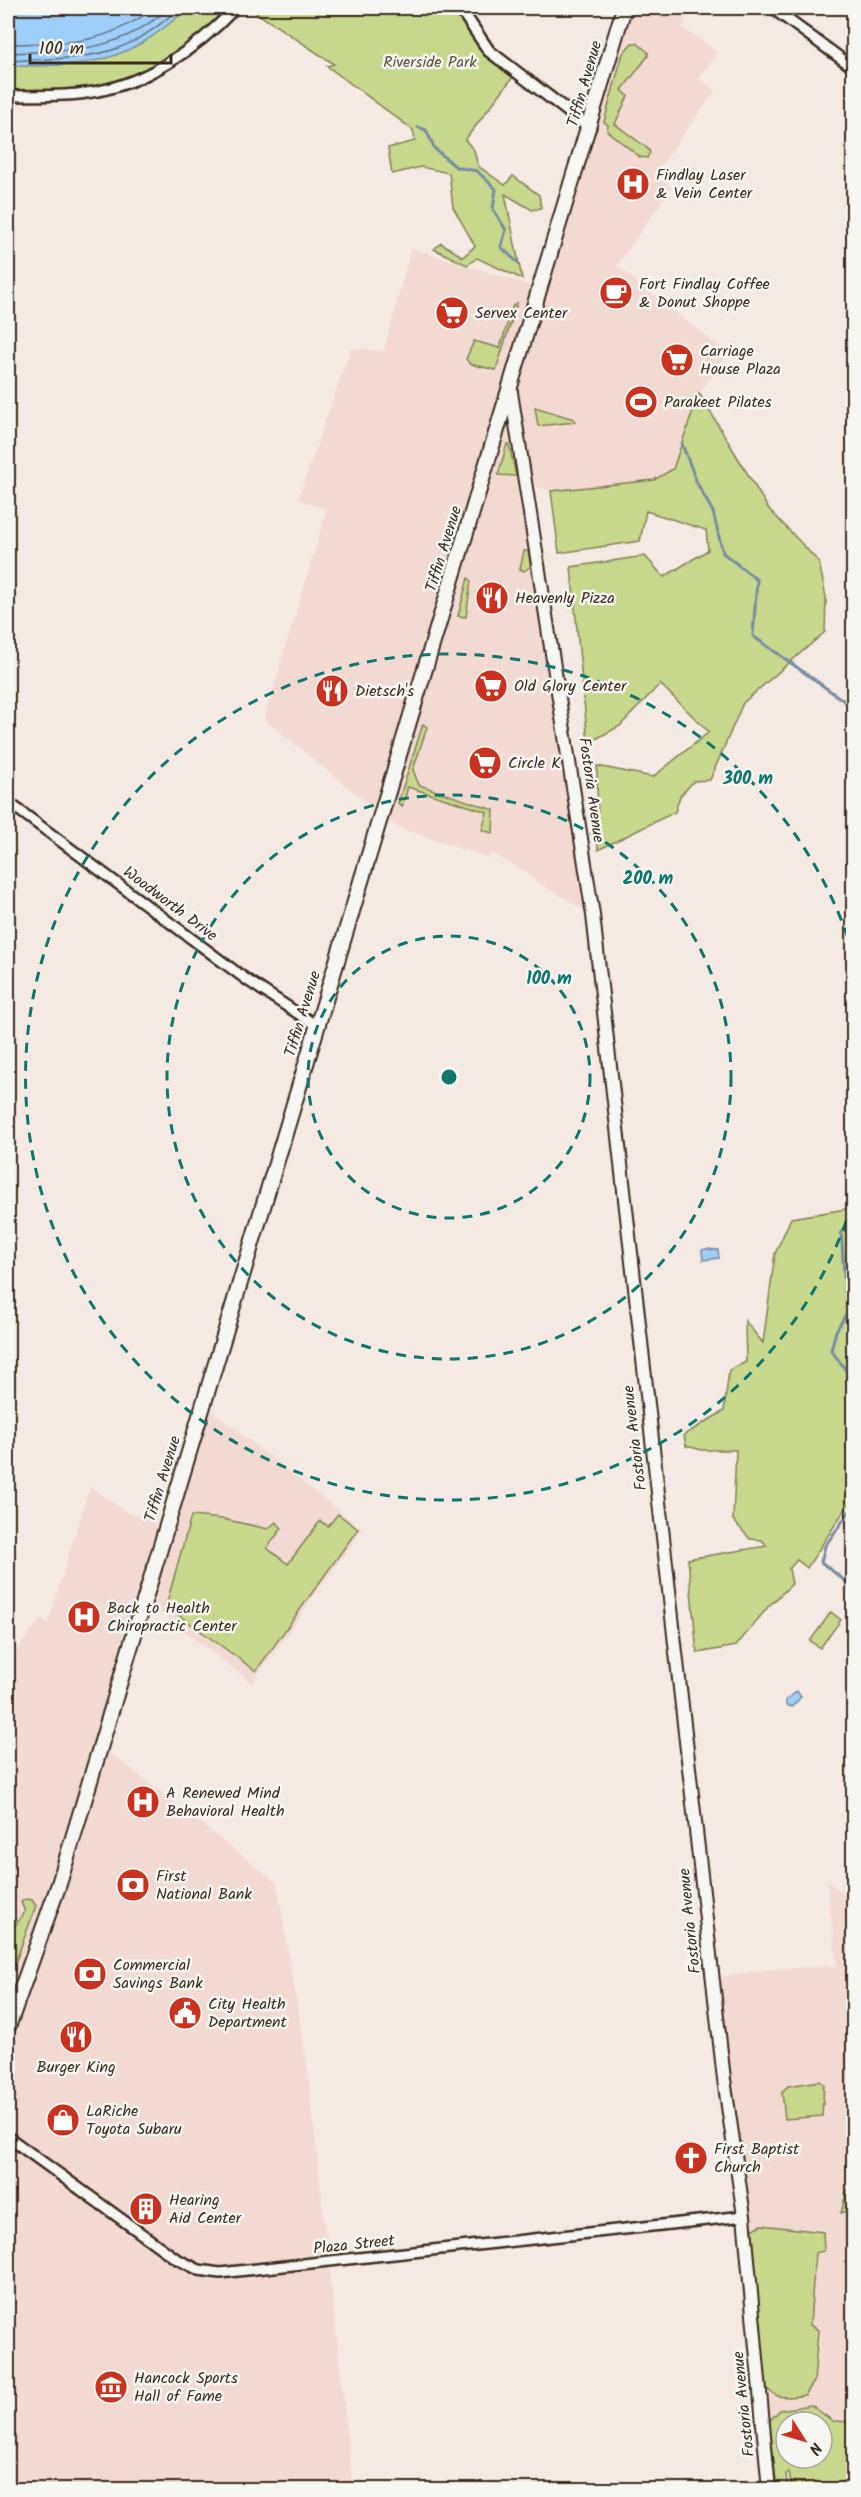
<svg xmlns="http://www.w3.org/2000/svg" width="861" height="2497" font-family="Kalam,sans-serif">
  <rect width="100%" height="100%" fill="#f4e9e3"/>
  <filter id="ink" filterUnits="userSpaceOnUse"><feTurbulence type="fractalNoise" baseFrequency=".0167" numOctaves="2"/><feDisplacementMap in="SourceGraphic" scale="12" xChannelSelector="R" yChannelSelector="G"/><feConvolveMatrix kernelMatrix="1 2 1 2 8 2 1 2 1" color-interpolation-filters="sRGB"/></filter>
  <g filter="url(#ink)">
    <g fill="#f2d9d2" fill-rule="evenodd">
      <path d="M624 8H689L683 28 717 52 699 78 715 91 654 175 671 188 617 266 728 354 699 393 673 469 654 480 551 491 528 484 593 915 531 878 527 872 491 853 488 858 397 827 264 719 327 509 298 499 351 348 384 351 411 248 541 289Z"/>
      <path d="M203 1404 362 1529 252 1683 161 1613 141 1609 100 1745 277 1883 308 2073 353 2489H8V1663L41 1618 48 1623 90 1486 126 1512 166 1527Z"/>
      <path d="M827 1881 853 1901V2489L791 2474 769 2481 713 1978 772 1969 837 1966ZM786 2422H822V2458H786Z"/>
    </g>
    <g fill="#c7d78c" stroke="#818055" stroke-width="1.5" fill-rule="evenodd">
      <path d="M8 8H235L203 38 119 86 8 96Z"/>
      <path d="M249 8H460L480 41 516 73 465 140 474 150 478 166 505 185 513 176 539 195 541 208 532 210 505 194 522 279 477 258 467 265 434 249 441 243 463 257 475 246 453 207 449 173 421 167 392 174 388 148 415 141 413 130 327 66 334 64Z"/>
      <path d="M632 43H637L648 52V56L622 90 628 96 615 124 647 148 650 152 647 158 640 157 607 131 608 125 604 122 623 53Z"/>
      <path d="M517 303 496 370 470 364 466 359 474 341 500 348 513 305Z"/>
      <path d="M699 393 768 508 819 562 826 597 825 632 743 703 710 780 694 781 680 796 675 812 598 850 597 766 653 777 709 732 660 684 620 726 588 743 571 567 645 556 664 577 708 550 706 530 646 511 640 541 559 553 551 491 654 480 673 469Z"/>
      <path d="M535 407 574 419 575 422 538 426Z"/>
      <path d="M507 444H509L516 476 498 475Z"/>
      <path d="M524 551H528L531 566 524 571 520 569Z"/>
      <path d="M468 578 471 581 466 617 458 616Z"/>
      <path d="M423 724 427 727 413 770 419 785 494 810 493 833 482 830 487 812 408 787 402 807 398 803Z"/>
      <path d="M853 1208V1497L807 1568 797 1560 789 1569 792 1584 768 1607 736 1646 697 1653 688 1559 767 1546 762 1540 750 1539 733 1520 736 1450H702L686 1446 684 1435 724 1411 729 1370 746 1362 745 1321 763 1343 775 1254 791 1218Z"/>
      <path d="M338 1514 358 1529 256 1671 166 1606 191 1516 223 1519 268 1529 276 1522 282 1528 267 1548 288 1564 320 1521 328 1526Z"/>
      <path d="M831 1612 841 1620 820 1648 810 1641Z"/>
      <path d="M26 1899 32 1900 36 1906 14 1966 8 1963V1935L25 1912 21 1902Z"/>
      <path d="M820 2081 824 2084 822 2116 785 2119 782 2092 788 2086Z"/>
      <path d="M853 2182V2208L841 2213 846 2193Z"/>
      <path d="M761 2225 823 2232 824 2251 815 2253 810 2325 818 2330 814 2382 805 2395C789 2397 774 2401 765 2385L752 2230Z"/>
      <path d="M853 2238V2273L851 2276C845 2267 847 2252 849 2241Z"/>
      <path d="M811 2405 833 2421 853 2422V2489H792L789 2473 786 2474 788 2489H777L769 2421 780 2410ZM786 2422H822V2458H786Z"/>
    </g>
    <g fill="#9ecefa" stroke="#768ca2" stroke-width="1.5">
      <path d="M8 8H187C127 65 87 66 8 66Z"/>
      <path d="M706 1249 718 1250 719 1258 703 1260 702 1250Z"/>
      <path d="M797 1691 801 1697 792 1707 786 1705V1700Z"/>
    </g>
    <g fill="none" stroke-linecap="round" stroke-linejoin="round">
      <g stroke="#636c76" stroke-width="1.5">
        <path d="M8 44C70 43 101 46 155 8"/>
        <path d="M8 53C69 51 120 53 168 8"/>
        <path d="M8 61C81 57 121 63 179 8"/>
      </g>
      <g stroke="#768ca2" stroke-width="3">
        <path d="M418 127 426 130 435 149 456 167 477 171 496 189 493 209 506 230 501 247 517 262"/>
        <path d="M682 444 697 483 713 512 723 553 757 580 753 636 854 708"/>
        <path d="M854 1217 841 1233C844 1260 843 1285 848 1311L836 1331 831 1350 850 1376 854 1375"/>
        <path d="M854 1505 825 1546 821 1562 854 1588"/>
      </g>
      <defs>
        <g id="tertiary">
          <path d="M772 8 854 68"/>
          <path d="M8 96C33 95 60 97 86 93 143 86 197 49 235 8"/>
          <path d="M8 802 247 980 317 1026"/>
          <path d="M8 2137 175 2258 199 2270 220 2273 744 2216"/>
        </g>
        <path id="secondary" d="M460 8 489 51 590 128"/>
        <path id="primary" d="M510 386 593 915 724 2079 744 2216 769 2490"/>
        <path id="trunk" d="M8 2027 59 1884 624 8"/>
      </defs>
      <use href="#tertiary" stroke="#3b2a1e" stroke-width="14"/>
      <use href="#secondary" stroke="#3b2a1e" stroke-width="15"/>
      <use href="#primary" stroke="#3b2a1e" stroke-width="16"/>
      <use href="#trunk" stroke="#3b2a1e" stroke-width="18"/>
      <use href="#tertiary" stroke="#f6f6f2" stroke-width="9"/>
      <use href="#secondary" stroke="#f6f6f2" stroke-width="10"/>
      <use href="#primary" stroke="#f6f6f2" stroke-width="12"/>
      <use href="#trunk" stroke="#f6f6f2" stroke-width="14"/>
    </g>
  </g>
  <g fill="none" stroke="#0f766e" stroke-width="3" stroke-dasharray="10 8">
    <circle cx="449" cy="1077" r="141"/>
    <circle cx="449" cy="1077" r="282"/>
    <path d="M852 1204A423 423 0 1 1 852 950"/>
  </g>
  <defs>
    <symbol id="hospital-disc" viewBox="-11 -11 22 22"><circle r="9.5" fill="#c8321e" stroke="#f6f6f2"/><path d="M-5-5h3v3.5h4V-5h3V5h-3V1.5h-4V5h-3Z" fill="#fff"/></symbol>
    <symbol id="cafe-disc" viewBox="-11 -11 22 22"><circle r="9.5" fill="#c8321e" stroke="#f6f6f2"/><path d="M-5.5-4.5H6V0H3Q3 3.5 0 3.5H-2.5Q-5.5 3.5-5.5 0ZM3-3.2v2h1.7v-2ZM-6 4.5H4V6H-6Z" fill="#fff"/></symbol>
    <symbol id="supermarket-disc" viewBox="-11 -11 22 22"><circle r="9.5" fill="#c8321e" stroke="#f6f6f2"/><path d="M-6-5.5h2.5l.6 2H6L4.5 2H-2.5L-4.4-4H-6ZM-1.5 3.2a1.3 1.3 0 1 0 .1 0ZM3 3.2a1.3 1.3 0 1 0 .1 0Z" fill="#fff"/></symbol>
    <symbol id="stadium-disc" viewBox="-11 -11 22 22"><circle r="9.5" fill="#c8321e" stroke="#f6f6f2"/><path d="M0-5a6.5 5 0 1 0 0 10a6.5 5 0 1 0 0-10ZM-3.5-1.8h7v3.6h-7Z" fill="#fff"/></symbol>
    <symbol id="restaurant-disc" viewBox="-11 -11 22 22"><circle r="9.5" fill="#c8321e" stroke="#f6f6f2"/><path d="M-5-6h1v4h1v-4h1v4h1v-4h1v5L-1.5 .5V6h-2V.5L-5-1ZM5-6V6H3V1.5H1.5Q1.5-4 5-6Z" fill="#fff"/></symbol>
    <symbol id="bank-disc" viewBox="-11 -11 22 22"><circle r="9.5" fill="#c8321e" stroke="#f6f6f2"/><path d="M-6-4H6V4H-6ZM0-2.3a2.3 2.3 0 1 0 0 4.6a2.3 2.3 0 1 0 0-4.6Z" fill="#fff"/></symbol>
    <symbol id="civic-disc" viewBox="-11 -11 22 22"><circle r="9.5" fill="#c8321e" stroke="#f6f6f2"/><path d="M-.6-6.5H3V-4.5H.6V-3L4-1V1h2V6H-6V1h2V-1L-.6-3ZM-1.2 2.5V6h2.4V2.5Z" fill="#fff"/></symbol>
    <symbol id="shop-disc" viewBox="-11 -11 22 22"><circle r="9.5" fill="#c8321e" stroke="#f6f6f2"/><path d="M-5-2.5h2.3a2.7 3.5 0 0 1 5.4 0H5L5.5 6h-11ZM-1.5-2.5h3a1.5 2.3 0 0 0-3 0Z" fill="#fff"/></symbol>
    <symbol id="church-disc" viewBox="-11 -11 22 22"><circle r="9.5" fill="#c8321e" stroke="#f6f6f2"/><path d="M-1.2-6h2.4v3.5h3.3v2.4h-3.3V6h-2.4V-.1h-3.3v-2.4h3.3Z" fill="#fff"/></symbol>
    <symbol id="building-disc" viewBox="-11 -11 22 22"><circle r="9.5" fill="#c8321e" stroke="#f6f6f2"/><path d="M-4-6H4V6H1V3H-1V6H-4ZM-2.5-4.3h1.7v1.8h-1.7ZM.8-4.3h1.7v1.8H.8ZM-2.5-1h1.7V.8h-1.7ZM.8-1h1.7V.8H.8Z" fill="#fff"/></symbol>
    <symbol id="museum-disc" viewBox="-11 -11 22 22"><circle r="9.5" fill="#c8321e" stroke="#f6f6f2"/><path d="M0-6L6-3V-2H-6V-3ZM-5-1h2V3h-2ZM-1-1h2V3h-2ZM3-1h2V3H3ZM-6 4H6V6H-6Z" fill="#fff"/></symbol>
  </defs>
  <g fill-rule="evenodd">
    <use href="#hospital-disc" x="614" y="165" width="38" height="38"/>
    <use href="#cafe-disc" x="597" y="274" width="38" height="38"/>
    <use href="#supermarket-disc" x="433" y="294" width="38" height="38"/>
    <use href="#supermarket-disc" x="658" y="341" width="38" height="38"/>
    <use href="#stadium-disc" x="622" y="383" width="38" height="38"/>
    <use href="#restaurant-disc" x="473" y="579" width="38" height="38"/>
    <use href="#supermarket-disc" x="472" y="667" width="38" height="38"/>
    <use href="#restaurant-disc" x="313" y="672" width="38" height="38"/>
    <use href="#supermarket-disc" x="466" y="744" width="38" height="38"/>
    <use href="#hospital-disc" x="65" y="1598" width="38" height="38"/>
    <use href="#hospital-disc" x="124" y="1783" width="38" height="38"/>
    <use href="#bank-disc" x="114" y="1866" width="38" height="38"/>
    <use href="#bank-disc" x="71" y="1955" width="38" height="38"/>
    <use href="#civic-disc" x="166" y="1994" width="38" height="38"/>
    <use href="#restaurant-disc" x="57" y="2018" width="38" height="38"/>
    <use href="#shop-disc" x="44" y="2101" width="38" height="38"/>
    <use href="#church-disc" x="672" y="2139" width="38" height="38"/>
    <use href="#building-disc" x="127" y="2190" width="38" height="38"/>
    <use href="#museum-disc" x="92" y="2368" width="38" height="38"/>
  </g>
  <g text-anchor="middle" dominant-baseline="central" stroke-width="5" stroke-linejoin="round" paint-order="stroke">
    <g font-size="16" fill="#5e553a" stroke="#f6f6f2">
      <text x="430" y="62">Riverside Park</text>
    </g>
    <g font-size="16" fill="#3b2a1e" stroke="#f6f6f2">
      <text transform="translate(585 84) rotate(-74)">Tiffin Avenue</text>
      <text transform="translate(444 549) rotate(-73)">Tiffin Avenue</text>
      <text transform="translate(591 790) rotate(82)">Fostoria Avenue</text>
      <text transform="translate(170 904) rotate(37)">Woodworth Drive</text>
      <text transform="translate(303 1014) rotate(-73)">Tiffin Avenue</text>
      <text transform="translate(635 1438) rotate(-97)">Fostoria Avenue</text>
      <text transform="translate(163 1479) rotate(-73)">Tiffin Avenue</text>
      <text transform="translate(690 1921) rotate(-96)">Fostoria Avenue</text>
      <text transform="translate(354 2245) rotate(-6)">Plaza Street</text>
      <text transform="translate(744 2404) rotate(-96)">Fostoria Avenue</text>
    </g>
    <g font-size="16" fill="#3b2a1e" stroke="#f6f6f2" text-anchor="start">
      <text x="656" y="175">Findlay Laser<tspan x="656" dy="18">&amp; Vein Center</tspan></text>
      <text x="639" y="284">Fort Findlay Coffee<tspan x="639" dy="18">&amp; Donut Shoppe</tspan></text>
      <text x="475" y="313">Servex Center</text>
      <text x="700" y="351">Carriage<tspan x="700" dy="18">House Plaza</tspan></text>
      <text x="664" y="402">Parakeet Pilates</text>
      <text x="515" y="598">Heavenly Pizza</text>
      <text x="514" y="686">Old Glory Center</text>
      <text x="355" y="691">Dietsch's</text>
      <text x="508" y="763">Circle K</text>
      <text x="107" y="1608">Back to Health<tspan x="107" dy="18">Chiropractic Center</tspan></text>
      <text x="166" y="1793">A Renewed Mind<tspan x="166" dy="18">Behavioral Health</tspan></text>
      <text x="156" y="1876">First<tspan x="156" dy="18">National Bank</tspan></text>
      <text x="113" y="1965">Commercial<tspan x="113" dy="18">Savings Bank</tspan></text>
      <text x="208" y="2004">City Health<tspan x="208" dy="18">Department</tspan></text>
      <text x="76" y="2067" text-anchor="middle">Burger King</text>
      <text x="86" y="2111">LaRiche<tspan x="86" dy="18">Toyota Subaru</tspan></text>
      <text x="714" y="2149">First Baptist<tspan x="714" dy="18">Church</tspan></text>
      <text x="169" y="2200">Hearing<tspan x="169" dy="18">Aid Center</tspan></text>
      <text x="134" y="2378">Hancock Sports<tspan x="134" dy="18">Hall of Fame</tspan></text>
    </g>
  </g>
  <circle cx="449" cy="1077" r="9" fill="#0f766e" stroke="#f6f6f2" stroke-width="3"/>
  <g font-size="18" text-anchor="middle" font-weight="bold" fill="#0f766e" stroke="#f6f6f2" stroke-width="5" stroke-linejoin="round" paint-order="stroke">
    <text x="748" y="784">300 m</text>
    <text x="648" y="884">200 m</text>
    <text x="549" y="984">100 m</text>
  </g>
  <rect width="861" height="2497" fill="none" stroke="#f6f6f2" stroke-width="30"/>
  <rect x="15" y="15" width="831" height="2467" fill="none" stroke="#3b2a1e" stroke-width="2" filter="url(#ink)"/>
  <g transform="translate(804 2440) rotate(127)"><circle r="28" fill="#f6f6f2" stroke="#aba49d" stroke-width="1.5"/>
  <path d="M0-4.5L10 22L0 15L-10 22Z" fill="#c8321e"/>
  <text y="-9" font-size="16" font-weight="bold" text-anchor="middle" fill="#3b2a1e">N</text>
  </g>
  <path d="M30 54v9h141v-9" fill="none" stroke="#3b2a1e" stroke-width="3"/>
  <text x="39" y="54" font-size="18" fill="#3b2a1e" stroke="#f6f6f2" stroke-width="4.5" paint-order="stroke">100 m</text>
</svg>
